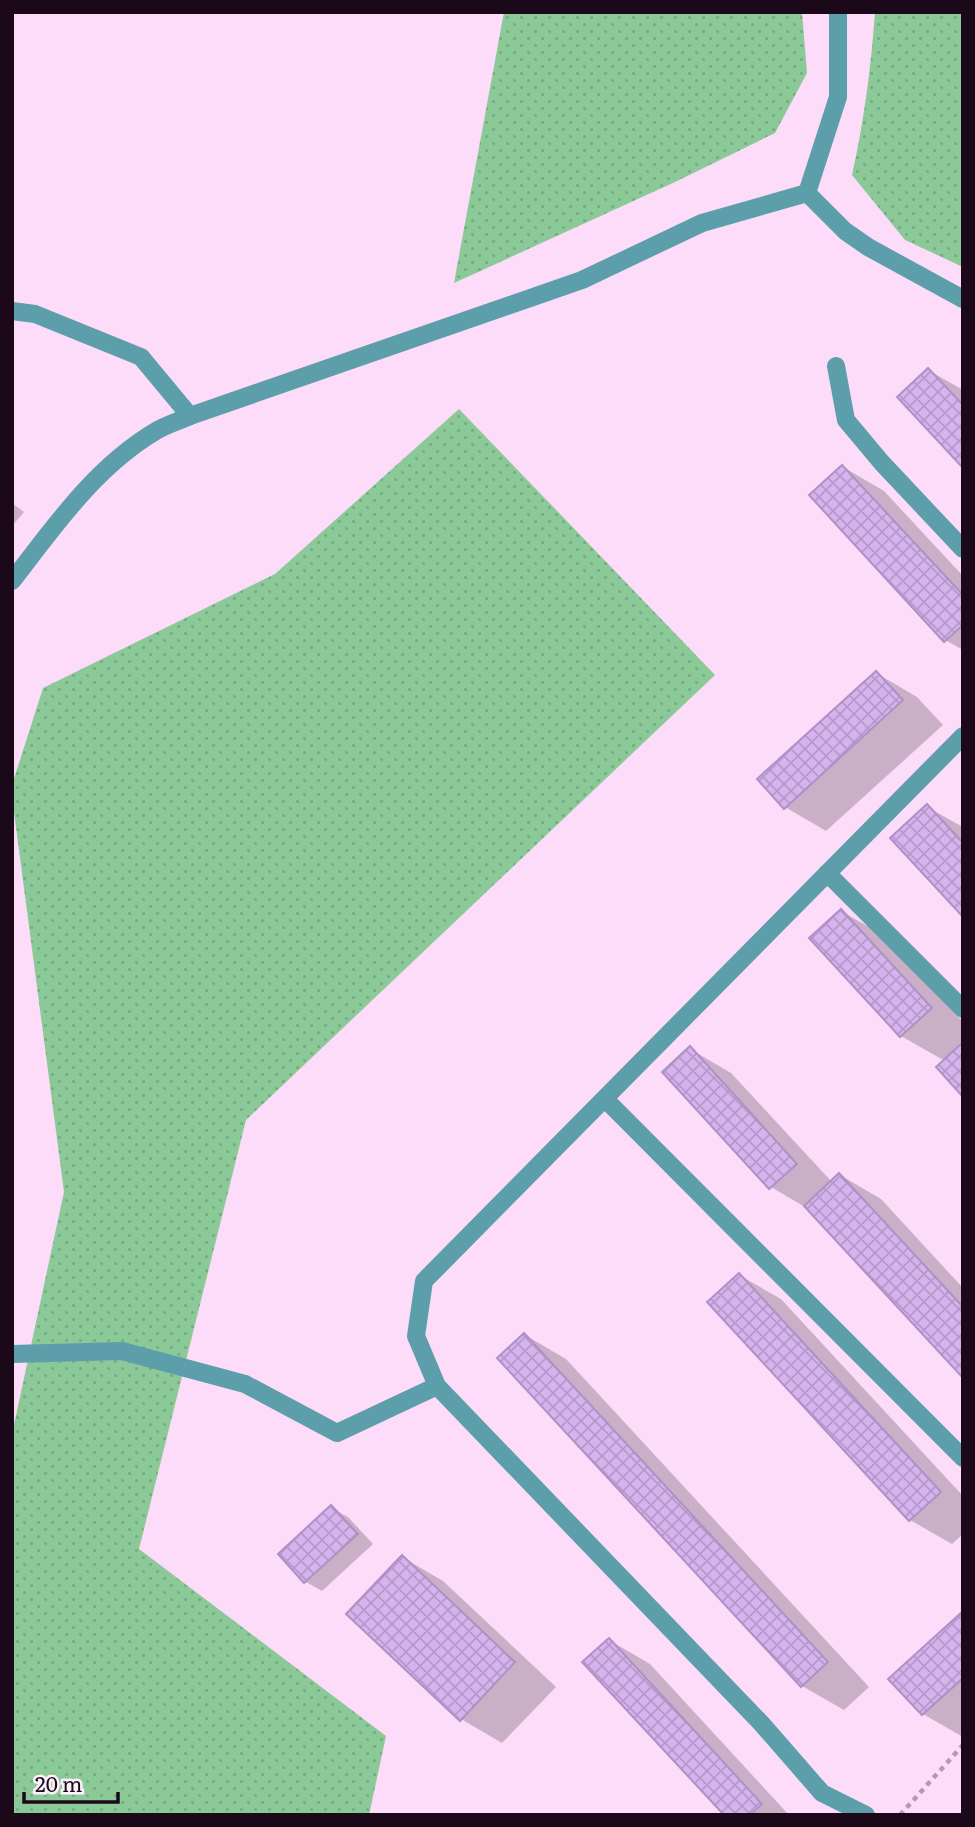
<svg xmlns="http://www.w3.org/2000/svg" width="975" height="1827" font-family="Literata,serif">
  <defs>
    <pattern id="grass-dots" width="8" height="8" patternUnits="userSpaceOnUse" patternTransform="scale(1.75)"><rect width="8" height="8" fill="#8bca98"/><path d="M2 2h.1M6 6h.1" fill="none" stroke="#77ac82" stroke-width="1.8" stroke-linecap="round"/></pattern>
    <pattern id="building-cross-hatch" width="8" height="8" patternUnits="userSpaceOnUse" patternTransform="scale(1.75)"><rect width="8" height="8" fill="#d5b4ee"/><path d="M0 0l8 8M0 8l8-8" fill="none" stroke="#b699cc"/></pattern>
  </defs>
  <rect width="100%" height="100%" fill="#fddcf9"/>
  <g fill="url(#grass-dots)">
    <path d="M504 12H802L807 73 775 133 675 182 454 283Z"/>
    <path d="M875 12H963V267L905 240 852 175C864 121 871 68 875 12Z"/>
    <path d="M459 409 715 675 246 1120 139 1549 386 1736 369 1815H12V1434L64 1192 12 797V785L43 688 275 574Z"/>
  </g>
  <g fill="#0003">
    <path d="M928 370 963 390V466Z"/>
    <path d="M843 467 884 491 963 576V650L945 640Z"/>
    <path d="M12 503 24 512 12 526Z"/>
    <path d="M876 673 917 697 943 725 826 831 785 807Z"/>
    <path d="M927 807 963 827V914Z"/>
    <path d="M841 911 883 935 963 1022V1041L959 1044 963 1046 945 1061 901 1036Z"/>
    <path d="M690 1049 731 1073 832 1182 840 1175 881 1199 963 1288V1375L810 1210 771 1187Z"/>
    <path d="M739 1275 781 1299 963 1496V1534L952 1544 910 1520 709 1302Z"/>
    <path d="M525 1335 566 1359 869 1687 844 1710 802 1686Z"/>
    <path d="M331 1508 348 1517 373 1544 322 1591 306 1582 280 1554Z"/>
    <path d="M402 1557 443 1581 556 1687 502 1743 461 1719Z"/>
    <path d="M963 1613V1737L923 1714Z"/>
    <path d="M609 1640 650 1664 789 1815H726Z"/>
  </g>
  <g fill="url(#building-cross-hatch)" stroke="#af90c7" stroke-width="2">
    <path d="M928 368 963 405V468L897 397Z"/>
    <path d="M842 465 963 595V625L944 642 809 495Z"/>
    <path d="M876 671 903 700 784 809 757 779Z"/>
    <path d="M927 804 963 843V917L890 838Z"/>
    <path d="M841 909 932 1008 900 1037 809 938Z"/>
    <path d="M962 1043 963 1044V1097L936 1067Z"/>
    <path d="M690 1046 797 1164 769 1189 662 1072Z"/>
    <path d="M839 1173 963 1307V1378L804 1206Z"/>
    <path d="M739 1273 941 1492 909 1521 707 1302Z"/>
    <path d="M524 1333 828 1662 801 1687 497 1358Z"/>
    <path d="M331 1505 358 1534 304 1583 278 1554Z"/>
    <path d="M402 1555 515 1662 460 1721 346 1614Z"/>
    <path d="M963 1611V1678L922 1715 888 1679Z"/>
    <path d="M609 1638 762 1804 750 1815H724L582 1662Z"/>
  </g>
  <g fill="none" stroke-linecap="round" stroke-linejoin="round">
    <path stroke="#b498b1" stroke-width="4.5" stroke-dasharray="5 5" stroke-linecap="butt" d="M900 1815 963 1745"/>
    <path stroke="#5c9faa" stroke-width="18" d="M836 366 846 420 882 463 963 549"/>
    <g stroke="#5c9faa" stroke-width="18">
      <path d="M12 311 35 314 141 357 190 416"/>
      <path d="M827 873 963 1009"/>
      <path d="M605 1099 963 1458"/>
      <path d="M12 1354 122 1351 245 1384 337 1433 437 1386"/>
      <path d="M866 1815 822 1793 761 1723 437 1386 416 1336 424 1281 963 736"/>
    </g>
    <g stroke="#5c9faa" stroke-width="18">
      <path d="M807 193 845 231 868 247 963 299"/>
      <path d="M807 193 838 97V12"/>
      <path d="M12 581C54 527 95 467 156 431 166 425 179 421 190 416L582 280 702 223 807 193"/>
    </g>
  </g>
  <rect width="975" height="1827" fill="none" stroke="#1b091a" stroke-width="28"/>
  <path d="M24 1792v10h94v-10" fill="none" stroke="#1b091a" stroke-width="3.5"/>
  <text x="35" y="1792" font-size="21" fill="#1b091a" stroke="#fcf1fb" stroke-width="5" paint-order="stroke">20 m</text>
</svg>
